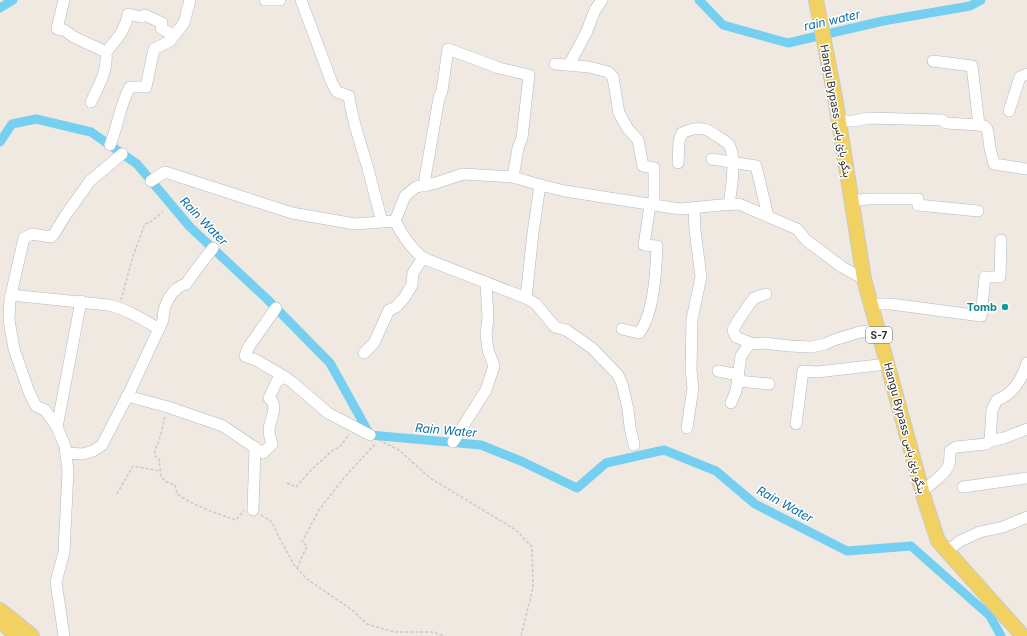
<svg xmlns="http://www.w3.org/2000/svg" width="1027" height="636" font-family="Inter,Vazirmatn,sans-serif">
  <rect width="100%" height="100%" fill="#efe9e1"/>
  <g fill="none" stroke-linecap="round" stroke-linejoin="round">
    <g stroke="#75cff0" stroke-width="9">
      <path d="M699 0 723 25 788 43 883 21 970 6 981 0"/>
      <path d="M0 8 13 0"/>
      <path d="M0 142 12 124 36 119 91 132 137 164 190 227 267 299 330 363 370 435 481 445 521 461 577 488 606 463 664 450 716 471 755 504 847 551 911 546 990 616 1001 636"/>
    </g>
    <defs>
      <g id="minor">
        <path d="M64 0 57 29 64 30 74 37 106 52C108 70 99 86 91 102"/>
        <path d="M265 0H280"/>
        <path d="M301 0 332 83 337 92 349 96C352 120 360 142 367 165 372 184 377 203 382 222"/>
        <path d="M106 52C117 39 125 31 128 14L141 17 145 15 162 23 161 28 174 36"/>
        <path d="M555 64 589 67 608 72 613 77 619 113 628 129 638 140 643 166 654 168V205"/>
        <path d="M569 65 586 33 595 10 602 0"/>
        <path d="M1009 111 1020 77 1027 74"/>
        <path d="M839 121H854L868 118 942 120 946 123 979 125 972 66 933 61"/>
        <path d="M979 125 984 126 987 129 988 133 990 148 994 164 1027 169"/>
        <path d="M110 145C118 126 120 104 130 87H146L154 49 170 41 184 23 190 0"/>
        <path d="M712 159 756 166 768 216"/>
        <path d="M678 163 679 141 682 133C693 128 703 126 714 134 718 137 726 141 729 145 737 157 731 190 729 205"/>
        <path d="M151 181 165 172 292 213 355 224 395 221 405 196 416 187 436 183 463 174 513 177 540 185 565 191 680 209 721 205 739 204 797 229 806 240 842 267 864 279"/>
        <path d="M425 186V178L439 98 442 91 448 49 499 68 529 75 522 138 518 148 513 177"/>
        <path d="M851 201 868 199H918V205L978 211"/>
        <path d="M395 221C402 235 411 248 423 258L526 298 536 304 555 327 566 330 592 348 618 375 622 384 628 409 630 427 634 445"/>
        <path d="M766 294 754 298 739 319 733 330 736 337 753 344 763 343 790 346 811 347 825 344 834 340 860 332 878 330"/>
        <path d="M11 295 108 305C127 309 142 319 159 329"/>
        <path d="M526 298 533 233 540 185"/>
        <path d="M871 304H891L981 316 985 277H1000L1001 240"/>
        <path d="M276 308 248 348 245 356 256 360 285 377"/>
        <path d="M622 329 639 333C654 314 656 271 657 246L644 245 650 205"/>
        <path d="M364 353 374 343 389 310 396 307 404 298 412 285 413 273 423 258"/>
        <path d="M718 371 739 375"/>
        <path d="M738 381 769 384"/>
        <path d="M127 396 168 407 223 426 263 453 272 444C271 440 269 435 269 431 269 419 280 407 269 398L277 381 285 377 292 382 328 413 370 435"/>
        <path d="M731 403 736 391 741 356 750 343"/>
        <path d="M796 424 803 371 817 372 887 364"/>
        <path d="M57 427 81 301"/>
        <path d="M687 428 693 388 691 370 692 319 701 277 695 230 694 208"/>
        <path d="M990 441 1004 438 1027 429"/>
        <path d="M453 442 486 390 494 366 488 350 486 334 488 318 486 282"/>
        <path d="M66 453 83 454 93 451 102 445 130 391 163 320C163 306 171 288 186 284L195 271 213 248"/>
        <path d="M963 487 1027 478"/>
        <path d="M922 491C930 485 947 473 949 464 950 460 950 455 950 451L956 447 986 444 990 441 992 410 997 400C1014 394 1022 379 1027 363"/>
        <path d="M253 510 255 448"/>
        <path d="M947 551 960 541 980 532 1003 527 1027 517"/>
        <path d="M64 636 56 582 64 552 68 471 65 446 57 427 45 410 36 406 29 392 14 349 9 320 10 299 24 238 32 234 51 237 54 234 65 216 90 181 122 154"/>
      </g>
      <g id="major">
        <path d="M816 0 835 97 864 279 924 498 938 541 1023 636"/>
        <path d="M0 610 9 617 32 636"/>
        <path d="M0 621 17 636"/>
      </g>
    </defs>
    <use href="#minor" stroke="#b4b7c1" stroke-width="12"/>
    <use href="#major" stroke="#c9c9c9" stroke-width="16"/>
    <g stroke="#c9c9c9" stroke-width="1.5" stroke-dasharray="3 2" stroke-linecap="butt">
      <path d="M121 300 133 256 145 224 150 222 163 212"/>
      <path d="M165 417C163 424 162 433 159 440 157 446 154 449 155 456L159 459 161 477 167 482 175 485 177 494C194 506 216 513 236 520L244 510"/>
      <path d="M379 440 399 450 430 478 516 530 532 547 533 588 521 636"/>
      <path d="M287 483 296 487 312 469 333 450 340 447 349 434"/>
      <path d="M117 494 133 466 160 471"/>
      <path d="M261 515 272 522 280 539 294 565 307 579 352 610 367 624 394 632H432L445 636"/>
      <path d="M297 568 307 546 302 542 319 510 343 479 376 443"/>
    </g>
    <use href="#minor" stroke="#fff" stroke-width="11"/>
    <use href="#major" stroke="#f2d163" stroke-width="14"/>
  </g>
  <circle fill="#0f9aa8" stroke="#fff" stroke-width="1.5" cx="1005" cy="307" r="4"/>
  <g text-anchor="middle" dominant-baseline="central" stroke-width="3" stroke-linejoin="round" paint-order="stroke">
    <rect fill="#fff" stroke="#6d6d6d" stroke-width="1" x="866" y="327" width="26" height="16" rx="3"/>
    <g font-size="10" font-weight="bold" fill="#2e2e2e">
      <text x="879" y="335">S-7</text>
    </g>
    <g font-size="11" fill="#2e2e2e" stroke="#fff">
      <text transform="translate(836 111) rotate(80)">Hangu Bypass ہنگو بائ پاس</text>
      <text transform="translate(905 428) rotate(75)">Hangu Bypass ہنگو بائ پاس</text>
    </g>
    <g font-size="11" font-weight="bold" fill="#0d838f" stroke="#fff" text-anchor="end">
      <text x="997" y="307">Tomb</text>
    </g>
    <g font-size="12" font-style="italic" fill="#0d6fa3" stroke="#fff">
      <text transform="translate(832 20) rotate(-13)">rain water</text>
      <text transform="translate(204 221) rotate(46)">Rain Water</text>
      <text transform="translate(446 430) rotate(5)">Rain Water</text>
      <text transform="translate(785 504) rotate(29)">Rain Water</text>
    </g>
  </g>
</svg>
